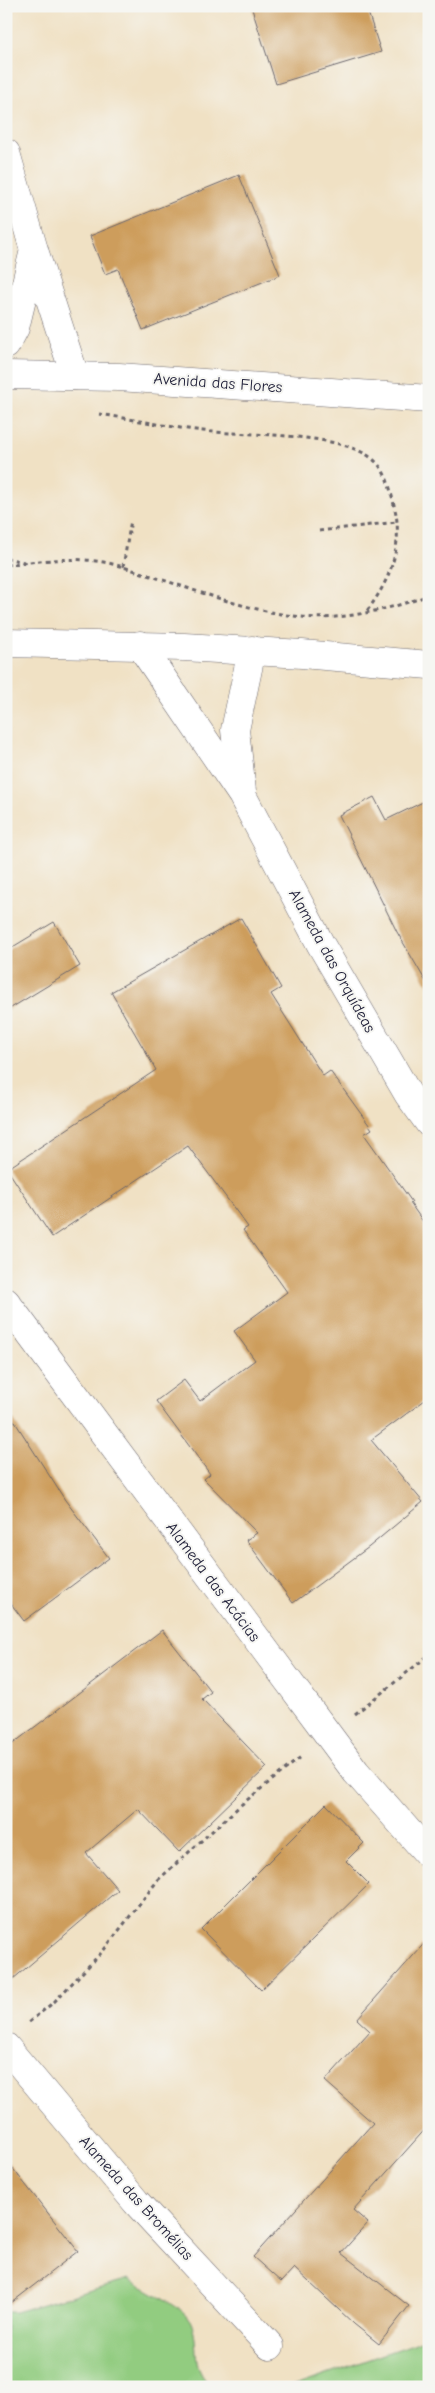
<svg xmlns="http://www.w3.org/2000/svg" width="435" height="2393" font-family="'Comic Neue',sans-serif">
  <rect width="100%" height="100%" fill="#f6f6f2"/>
  <filter id="ink" filterUnits="userSpaceOnUse"><feTurbulence type="fractalNoise" baseFrequency=".02" numOctaves="2"/><feDisplacementMap in="SourceGraphic" scale="10" xChannelSelector="R" yChannelSelector="G"/><feConvolveMatrix kernelMatrix="1 2 1 2 8 2 1 2 1" color-interpolation-filters="sRGB"/></filter>
  <filter id="wash" filterUnits="userSpaceOnUse"><feTurbulence type="fractalNoise" baseFrequency=".0096" numOctaves="4" result="noise"/><feDisplacementMap in="SourceGraphic" scale="20" xChannelSelector="R" yChannelSelector="G"/><feGaussianBlur stdDeviation="1.12" result="paint"/><feColorMatrix in="noise" values="0 0 0 0 0 0 0 0 0 0 0 0 0 0 0 0 0 1.4 0 .05"/><feComposite in="paint" operator="in"/></filter>
  <g filter="url(#wash)">
    <rect width="100%" height="100%" fill="#f0e1c4"/>
    <g fill="#92cc80" stroke="#5a775e">
      <path d="M129 2279C141 2286 181 2307 188 2317 203 2339 186 2367 213 2387H6V2312H15Z"/>
      <path d="M429 2338V2387H290Z"/>
    </g>
    <g id="blocks">
      <g fill="#cd9d5c">
        <path d="M251 6H366L381 52 276 84Z"/>
        <path d="M239 175 280 275 143 330 118 269 105 274 90 236Z"/>
        <path d="M374 797 386 820 429 799V987L397 932 339 815Z"/>
        <path d="M241 918 281 988 271 994 323 1076 330 1071 372 1129 364 1134 412 1202 410 1203 429 1230V1397L371 1440 423 1502 369 1547 293 1603 246 1540 257 1533 204 1479 210 1474 156 1401 184 1380 200 1401 255 1360 234 1331 287 1292 243 1230 248 1227 188 1146 52 1237 7 1169 156 1070 111 992Z"/>
        <path d="M54 922 80 966 6 1011V951Z"/>
        <path d="M6 1408 65 1500 109 1558 24 1621 6 1597Z"/>
        <path d="M162 1630 211 1692 202 1699 267 1767 179 1852 138 1809 86 1853 118 1890 6 1985V1749Z"/>
        <path d="M326 1804 364 1843 346 1861 369 1884 261 1990 201 1929Z"/>
        <path d="M429 1938V2125L353 2210 368 2223 341 2253 409 2306 379 2344 354 2324 294 2268 281 2282 253 2257 373 2123 325 2081 370 2031 357 2019Z"/>
        <path d="M6 2160 78 2251 6 2307Z"/>
      </g>
    </g>
  </g>
  <g filter="url(#ink)">
    <use href="#blocks" fill-opacity="0" stroke="#6a656b" stroke-width="1"/>
    <g fill="none" stroke-linecap="round" stroke-linejoin="round">
      <defs>
        <g id="minor">
          <path d="M6 153 34 250 75 376"/>
          <path d="M6 345 15 328 34 250"/>
          <path d="M6 375 119 377 429 399"/>
          <path d="M6 643 184 647 302 654 429 665"/>
          <path d="M140 645 242 795 321 945 408 1094 429 1123"/>
          <path d="M242 791 235 730 252 650"/>
          <path d="M6 1302 356 1772 429 1855"/>
          <path d="M6 2047 136 2202 270 2346"/>
        </g>
      </defs>
      <use href="#minor" stroke="#6a656b" stroke-width="29"/>
      <g stroke="#6a656b" stroke-width="3" stroke-dasharray="4 4" stroke-linecap="butt">
        <path d="M99 414C133 419 168 427 203 431 248 436 345 431 376 462 389 475 392 497 396 514 402 551 388 584 366 612"/>
        <path d="M319 531 397 522"/>
        <path d="M6 558 24 562"/>
        <path d="M6 565C43 560 83 555 120 566 177 583 243 611 302 617 341 621 392 609 429 595"/>
        <path d="M123 567 131 520"/>
        <path d="M355 1714 429 1655"/>
        <path d="M29 2022 54 2002 103 1951 158 1880 242 1804 301 1757"/>
      </g>
      <use href="#minor" stroke="#fff" stroke-width="28"/>
    </g>
  </g>
  <g text-anchor="middle" dominant-baseline="central" stroke-width="4" stroke-linejoin="round" paint-order="stroke">
    <g font-size="16" fill="#22223b" stroke="#f6f6f2">
      <text transform="translate(218 383) rotate(4)">Avenida das Flores</text>
      <text transform="translate(332 961) rotate(61)">Alameda das Orquídeas</text>
      <text transform="translate(213 1582) rotate(53)">Alameda das Acácias</text>
      <text transform="translate(136 2198) rotate(48)">Alameda das Bromélias</text>
    </g>
  </g>
  <rect width="435" height="2393" fill="none" stroke="#f6f6f2" stroke-width="25"/>
</svg>
